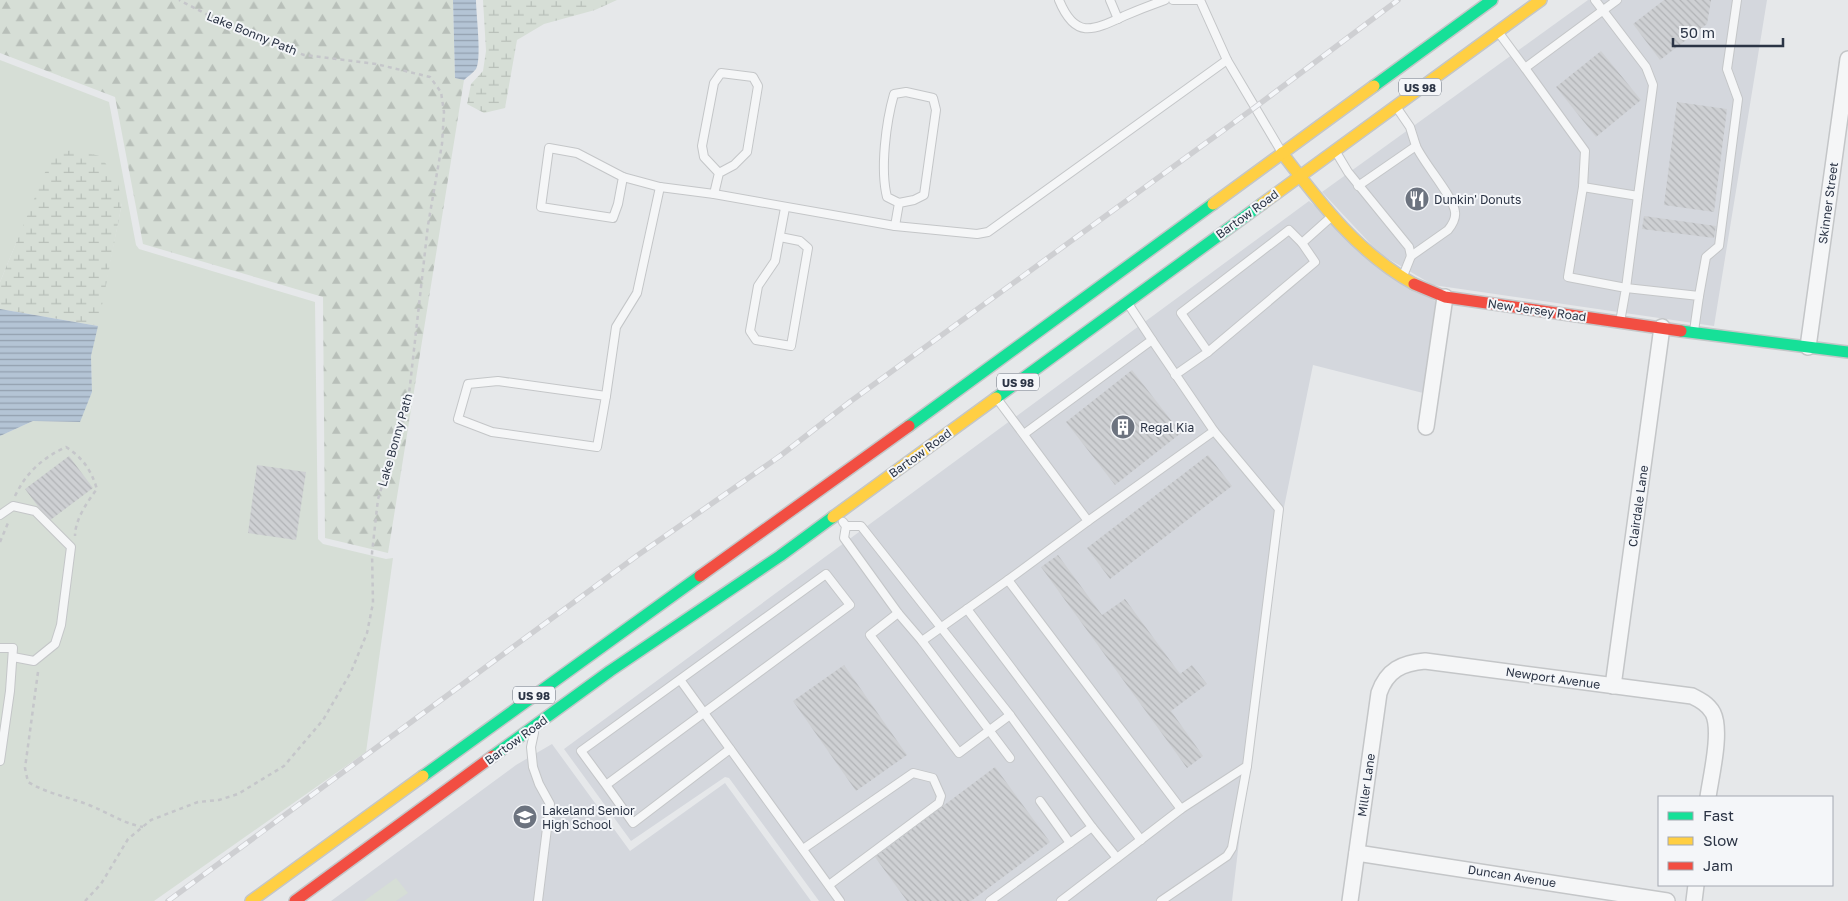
<svg xmlns="http://www.w3.org/2000/svg" width="1848" height="901" font-family="'Golos Text',sans-serif">
  <defs>
    <pattern id="forest-firs" width="22" height="20" patternUnits="userSpaceOnUse" patternTransform="scale(1.25)"><rect width="22" height="20" fill="#d6ded6"/><path d="M5 1l3.5 6h-7zM16 11l3.5 6h-7z" fill="#b8bfb9"/></pattern>
    <pattern id="wetland-marsh" width="20" height="14" patternUnits="userSpaceOnUse" patternTransform="scale(1.25)"><rect width="20" height="14" fill="#d6ded6"/><path d="M1 5h8M5 5V1M11 12h8M15 12V8" fill="none" stroke="#b8bfb9"/></pattern>
    <pattern id="water-rules" width="6" height="5" patternUnits="userSpaceOnUse" patternTransform="scale(1.25)"><rect width="6" height="5" fill="#b4c4d5"/><path d="M0 2.5h6" fill="none" stroke="#93a0af"/></pattern>
    <pattern id="building-back-hatch" width="6" height="6" patternUnits="userSpaceOnUse" patternTransform="scale(1.25)"><rect width="6" height="6" fill="#ced0d3"/><path d="M-1 5l2 2M0 0l6 6M5-1l2 2" fill="none" stroke="#b1b3b6"/></pattern>
  </defs>
  <rect width="100%" height="100%" fill="#e6e8ea"/>
  <g fill="#d4d7dd">
    <path d="M1588 0H1767L1714 326 1433 285 1380 254 1322 192Z"/>
    <path d="M1309 201 1436 302 1423 393 1313 365 1271 571 1232 901H819L729 778 725 777 631 841 564 749Z"/>
    <path d="M552 744 630 851 725 783 811 901H331L516 765Z"/>
  </g>
  <g fill="#d6ded6">
    <path d="M0 60 109 102 136 245 139 249 315 302 318 539 323 544 386 559 393 558 366 752 154 901H0V436L33 421 79 422 92 392 91 356 122 203 17 241 0 282Z"/>
    <path d="M396 878 408 893 396 901H364Z"/>
  </g>
  <path fill="url(#forest-firs)" d="M0 0H453L455 78 464 80 388 553 325 538 323 297 143 244 115 97 0 53Z"/>
  <g fill="url(#wetland-marsh)">
    <path d="M483 0H617L595 10 544 24 517 40 505 108 484 113 467 104 471 84 483 71 486 51Z"/>
    <path d="M74 150 100 156 117 179 122 203 98 326 0 309V282L53 153Z"/>
  </g>
  <g fill="url(#water-rules)">
    <path d="M453 0H476C476 15 482 59 476 69 473 73 467 77 464 80L455 78Z"/>
    <path d="M0 309 98 326 91 356 92 392 80 422 33 421 0 436Z"/>
  </g>
  <g fill="url(#building-back-hatch)">
    <path d="M1664 0H1711L1707 24 1660 60 1633 24Z"/>
    <path d="M1601 51 1641 100 1596 137 1556 87Z"/>
    <path d="M1677 102 1727 109 1714 212 1664 205Z"/>
    <path d="M1644 216 1716 226 1714 238 1642 229Z"/>
    <path d="M1132 370 1181 433 1115 485 1066 422Z"/>
    <path d="M1208 455 1232 486 1110 579 1087 548Z"/>
    <path d="M69 456 93 488 49 521 25 489Z"/>
    <path d="M257 465 306 472 296 540 248 533Z"/>
    <path d="M1058 555 1102 615 1125 599 1180 674 1192 665 1207 684 1171 711 1203 756 1187 768 1041 567Z"/>
    <path d="M844 665 907 755 856 791 793 701Z"/>
    <path d="M995 767 1050 842 971 901H907L875 857Z"/>
  </g>
  <g fill="none" stroke-linecap="round" stroke-linejoin="round">
    <defs>
      <g id="lane">
        <path d="M1059 0C1075 39 1092 31 1124 16 1138 10 1151 5 1165 0"/>
        <path d="M1110 0 1118 19"/>
        <path d="M1173 0H1200"/>
        <path d="M1200 0 1227 60 1281 151"/>
        <path d="M1595 0 1646 67 1653 85 1638 196 1583 187 1568 277 1626 288 1620 322"/>
        <path d="M1499 33 1525 68 1617 0"/>
        <path d="M1525 68 1585 151 1583 187"/>
        <path d="M549 148 577 153 623 177 618 204 613 218 541 207Z"/>
        <path d="M1336 152 1348 172 1409 247 1411 256 1403 276"/>
        <path d="M623 177 660 187 714 194 895 226 977 234 988 232 1227 60"/>
        <path d="M1358 186 1416 146 1410 127 1397 108"/>
        <path d="M714 194 719 173 704 157 702 146 714 83 721 73 753 77 758 86 747 152 734 165 719 173"/>
        <path d="M1638 196 1626 288 1699 296 1694 331"/>
        <path d="M895 226 899 203 887 197C880 169 886 122 894 94L906 92 933 98 936 110 924 195 914 200 899 203"/>
        <path d="M780 237 800 241 808 248 791 346 756 340 750 331 758 286 775 261 785 208"/>
        <path d="M1411 256 1448 230C1453 224 1456 219 1455 212 1454 197 1424 164 1416 146"/>
        <path d="M1699 296 1706 257 1719 246 1738 99 1727 69 1737 0"/>
        <path d="M1208 352 1315 262 1302 243"/>
        <path d="M1175 375 1208 352 1181 313 1289 230 1302 243 1330 218"/>
        <path d="M498 381 606 396 597 447 492 432 458 419 468 384Z"/>
        <path d="M606 396 616 327 637 293 660 187"/>
        <path d="M998 400 1088 521 1008 580"/>
        <path d="M1024 434 1152 340 1129 305"/>
        <path d="M0 515 13 506 35 511 71 547 61 625 55 644 34 661 13 657"/>
        <path d="M1088 521 1214 431 1152 340"/>
        <path d="M843 522 846 526 844 538 898 613 922 641 1010 758"/>
        <path d="M846 526H861L1010 715 1092 827 990 901"/>
        <path d="M967 609 1141 840"/>
        <path d="M898 613 870 635 959 753 1010 715"/>
        <path d="M922 641 1008 580 1181 809 1061 901"/>
        <path d="M0 648H13L10 691 0 761"/>
        <path d="M681 681 840 901"/>
        <path d="M534 733 531 747 533 767 539 784 550 804 538 901"/>
        <path d="M606 785 581 751 826 574 850 605 606 785 633 823 730 749"/>
        <path d="M1040 801 1070 843"/>
        <path d="M1181 809 1247 766 1279 509 1214 431"/>
        <path d="M1092 827 1117 858"/>
        <path d="M803 849 913 773 933 778 941 796 939 803 829 885"/>
        <path d="M1161 901 1227 856 1232 848 1247 766"/>
      </g>
      <g id="street">
        <path d="M1808 347 1848 59"/>
        <path d="M1426 427 1445 297"/>
        <path d="M1613 686 1662 327"/>
        <path d="M1357 853 1667 901"/>
        <path d="M1350 901 1379 693C1387 670 1402 663 1425 661L1692 696C1700 700 1708 704 1713 713 1722 731 1711 776 1708 797"/>
        <path d="M1694 901 1696 885"/>
      </g>
      <g id="fast">
        <path d="M1374 86 1492 0"/>
        <path d="M1681 331 1848 352"/>
        <path d="M996 398 1262 204"/>
        <path d="M909 426 1213 204"/>
        <path d="M493 756 610 671 780 556 833 517"/>
        <path d="M423 776 700 576"/>
      </g>
      <g id="slow">
        <path d="M1282 153C1321 204 1358 253 1414 284"/>
        <path d="M1213 204 1374 86"/>
        <path d="M1262 204 1541 0"/>
        <path d="M833 517 996 398"/>
        <path d="M251 901 423 776"/>
      </g>
      <g id="jam">
        <path d="M1414 284 1445 297 1681 331"/>
        <path d="M700 576 909 426"/>
        <path d="M295 901 493 756"/>
      </g>
    </defs>
    <use href="#lane" stroke="#c4c6c8" stroke-width="10"/>
    <use href="#street" stroke="#c4c6c8" stroke-width="18"/>
    <use href="#fast" stroke="#c4c6c8" stroke-width="14"/>
    <use href="#slow" stroke="#c4c6c8" stroke-width="14"/>
    <use href="#jam" stroke="#c4c6c8" stroke-width="14"/>
    <g stroke="#c5c6ca" stroke-width="2.5" stroke-dasharray="4 4" stroke-linecap="butt">
      <path d="M15 496C26 473 42 458 66 447 83 458 91 470 97 489 87 502 75 520 75 536"/>
      <path d="M0 542 8 523"/>
      <path d="M38 672 25 768 28 782C48 794 69 797 89 805 109 813 122 823 143 827"/>
      <path d="M85 901 101 884 128 839 151 820 198 802 219 800 238 794 284 766 323 720 351 672 367 633 373 603 372 553 378 499 408 403 428 225 442 144 444 112 441 92 430 77 376 64 304 55 237 30 179 0"/>
    </g>
    <use href="#lane" stroke="#f5f6f7" stroke-width="8"/>
    <use href="#street" stroke="#f5f6f7" stroke-width="15"/>
    <use href="#fast" stroke="#16e098" stroke-width="11"/>
    <use href="#slow" stroke="#ffcf43" stroke-width="11"/>
    <use href="#jam" stroke="#f24e42" stroke-width="11"/>
    <defs>
      <path id="rail" d="M168 901 638 555 780 456 851 401 1254 108 1398 0"/>
    </defs>
    <use href="#rail" stroke="#cecfd2" stroke-width="5.5"/>
    <use href="#rail" stroke="#f4f6f9" stroke-width="4" stroke-dasharray="11" stroke-linecap="butt"/>
  </g>
  <defs>
    <symbol id="restaurant-disc" viewBox="-11 -11 22 22"><circle r="9.5" fill="#6c737f" stroke="#f4f6f9"/><path d="M-5-6h1v4h1v-4h1v4h1v-4h1v5L-1.5 .5V6h-2V.5L-5-1ZM5-6V6H3V1.5H1.5Q1.5-4 5-6Z" fill="#fff"/></symbol>
    <symbol id="building-disc" viewBox="-11 -11 22 22"><circle r="9.5" fill="#6c737f" stroke="#f4f6f9"/><path d="M-4-6H4V6H1V3H-1V6H-4ZM-2.5-4.3h1.7v1.8h-1.7ZM.8-4.3h1.7v1.8H.8ZM-2.5-1h1.7V.8h-1.7ZM.8-1h1.7V.8H.8Z" fill="#fff"/></symbol>
    <symbol id="school-disc" viewBox="-11 -11 22 22"><circle r="9.5" fill="#6c737f" stroke="#f4f6f9"/><path d="M0-5L7-2L0 1L-7-2ZM-4 1L0 2.5L4 1V4Q0 6-4 4Z" fill="#fff"/></symbol>
  </defs>
  <g fill-rule="evenodd">
    <use href="#restaurant-disc" x="1403" y="185" width="28" height="28"/>
    <use href="#building-disc" x="1109" y="413" width="28" height="28"/>
    <use href="#school-disc" x="511" y="803" width="28" height="28"/>
  </g>
  <g text-anchor="middle" dominant-baseline="central" stroke-width="4" stroke-linejoin="round" paint-order="stroke">
    <g fill="#f4f6f9" stroke="#676e7b" stroke-width="1">
      <rect x="1399" y="78.5" width="42" height="17" rx="4"/>
      <rect x="997" y="373.5" width="42" height="17" rx="4"/>
      <rect x="513" y="686.5" width="42" height="17" rx="4"/>
    </g>
    <g font-size="11" font-weight="bold" fill="#2b3445">
      <text x="1420" y="87">US 98</text>
      <text x="1018" y="382">US 98</text>
      <text x="534" y="695">US 98</text>
    </g>
    <g font-size="12" fill="#2b3445" stroke="#f4f6f9">
      <text transform="translate(252 33) rotate(22)">Lake Bonny Path</text>
      <text transform="translate(1828 203) rotate(-82)">Skinner Street</text>
      <text transform="translate(1247 214) rotate(-36)">Bartow Road</text>
      <text transform="translate(1537 310) rotate(8)">New Jersey Road</text>
      <text transform="translate(395 440) rotate(-74)">Lake Bonny Path</text>
      <text transform="translate(920 453) rotate(-36)">Bartow Road</text>
      <text transform="translate(1638 506) rotate(-82)">Clairdale Lane</text>
      <text transform="translate(1553 678) rotate(8)">Newport Avenue</text>
      <text transform="translate(516 740) rotate(-36)">Bartow Road</text>
      <text transform="translate(1366 785) rotate(-82)">Miller Lane</text>
      <text transform="translate(1512 876) rotate(9)">Duncan Avenue</text>
    </g>
    <g font-size="12" fill="#2b3445" stroke="#f4f6f9" text-anchor="start">
      <text x="1434" y="199">Dunkin' Donuts</text>
      <text x="1140" y="427">Regal Kia</text>
      <text x="542" y="810">Lakeland Senior<tspan x="542" dy="14">High School</tspan></text>
    </g>
  </g>
  <rect x="1658" y="796" width="175" height="90" fill="#f4f6f9" stroke="#a4a8b1"/>
  <rect x="1668" y="812" width="25" height="8" fill="#16e098" stroke="#a4a8b1"/>
  <text x="1703" y="821" font-size="15" fill="#2b3445">Fast</text>
  <rect x="1668" y="837" width="25" height="8" fill="#ffcf43" stroke="#a4a8b1"/>
  <text x="1703" y="846" font-size="15" fill="#2b3445">Slow</text>
  <rect x="1668" y="862" width="25" height="8" fill="#f24e42" stroke="#a4a8b1"/>
  <text x="1703" y="871" font-size="15" fill="#2b3445">Jam</text>
  <path d="M1673 38v8h110v-8" fill="none" stroke="#2b3445" stroke-width="2.5"/>
  <text x="1680" y="38" font-size="15" fill="#2b3445" stroke="#f4f6f9" stroke-width="4" paint-order="stroke">50 m</text>
</svg>
